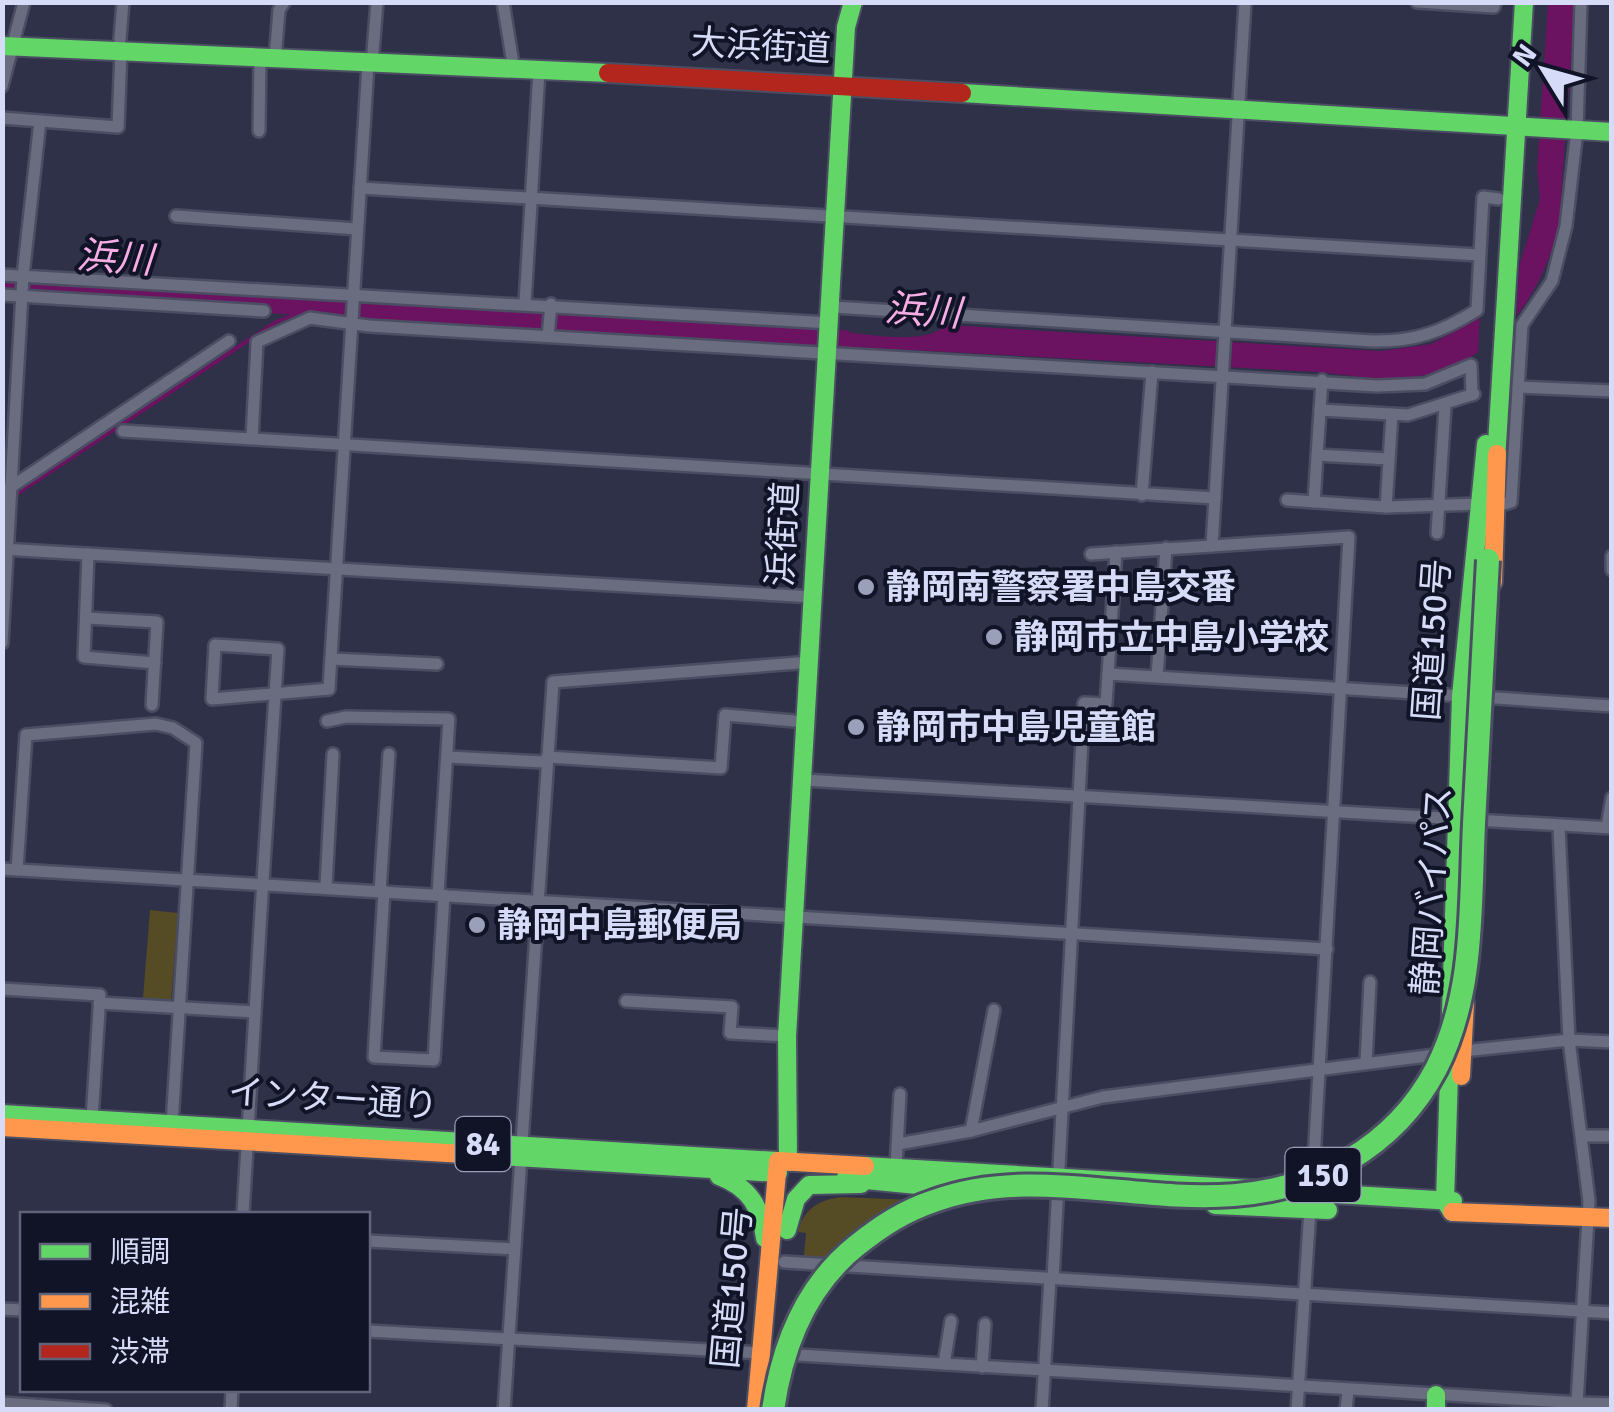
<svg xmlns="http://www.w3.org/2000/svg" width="1614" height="1412" font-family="Signika,'Noto Sans JP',sans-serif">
  <rect width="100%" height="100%" fill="#2e3148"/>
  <g fill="#554b24">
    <path d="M150 910 178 913 171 1001 143 998Z"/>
    <path d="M841 1197 964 1202 898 1231 856 1262 795 1259 804 1256 806 1233 798 1232C803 1209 819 1200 841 1197Z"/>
  </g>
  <path fill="#6b1261" d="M1548 3H1575L1559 225C1539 308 1481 380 1388 379 1364 379 1341 374 1318 372L816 345 818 329C849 330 923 349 946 325L1380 351 1431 344 1476 320 1520 264 1540 199 1537 169Z"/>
  <path fill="#2e3148" d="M1520 253 1516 326 1478 357 1480 309Z"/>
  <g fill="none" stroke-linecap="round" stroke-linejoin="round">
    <path stroke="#6b1261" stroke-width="4" d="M15 495 276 322 316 306"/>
    <path stroke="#6b1261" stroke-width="20" d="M2 286 844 340"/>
    <defs>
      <g id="street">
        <path d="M503 2 514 70"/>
        <path d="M1417 2 1494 7 1495 2"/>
        <path d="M119 51 123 2"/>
        <path d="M275 59 279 10 284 2"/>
        <path d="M372 64 377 2"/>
        <path d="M2 86 24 2"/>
        <path d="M2 118 118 127 121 51"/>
        <path d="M259 131 260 58"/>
        <path d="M360 188 1479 255"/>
        <path d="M176 216 357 229"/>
        <path d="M2 275 831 323"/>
        <path d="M2 295 264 311"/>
        <path d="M525 303 539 71"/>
        <path d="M833 307 1372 341C1414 342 1442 332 1477 310L1483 197 1499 199"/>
        <path d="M548 336 551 304"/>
        <path d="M1518 387 1612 391"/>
        <path d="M1320 410 1322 380"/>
        <path d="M123 431 1215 498"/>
        <path d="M252 438 257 342 310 318 369 326 1377 386 1425 384 1471 365 1472 395"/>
        <path d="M1317 455 1389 459"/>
        <path d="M2 493 229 341"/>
        <path d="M1142 495 1152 372"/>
        <path d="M1287 500 1386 507 1479 504"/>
        <path d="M1314 502 1320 410 1408 415 1474 394"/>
        <path d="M1497 506 1511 502 1522 325 1552 281 1566 226 1577 130 1581 2"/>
        <path d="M1386 507 1392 414"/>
        <path d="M1437 533 1445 407"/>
        <path d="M1212 546 1245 2"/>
        <path d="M2 549 814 597"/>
        <path d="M88 554 84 657 155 663"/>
        <path d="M1091 554 1349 537 1313 1178"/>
        <path d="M1612 556V570"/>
        <path d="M87 618 157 622 152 705"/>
        <path d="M2 643 23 276 40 121"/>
        <path d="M331 659 437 664"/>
        <path d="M1108 674 1463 696"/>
        <path d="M1157 677 1166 548"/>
        <path d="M1481 697 1612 706"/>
        <path d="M327 721 346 717 449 719 438 894"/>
        <path d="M447 757 544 762"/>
        <path d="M547 757 721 768 725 715 807 722"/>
        <path d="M804 780 1612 828"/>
        <path d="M1607 827 1612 798"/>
        <path d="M1559 828 1569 1040 1589 1201 1577 1403"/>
        <path d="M2 869 1327 949"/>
        <path d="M17 870 26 735 156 724 173 728 196 743 172 1125"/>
        <path d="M326 886 333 754"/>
        <path d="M380 891 389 754"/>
        <path d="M384 891 374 1057 434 1060 444 895"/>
        <path d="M2 989 100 995 92 1119"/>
        <path d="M626 1001 732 1007 730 1033 787 1036"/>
        <path d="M99 1003 255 1012"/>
        <path d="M1463 1051 1569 1040 1612 1042"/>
        <path d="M1366 1063 1370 982"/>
        <path d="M971 1131 994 1010"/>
        <path d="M1582 1136H1612"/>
        <path d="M898 1144 971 1131 1103 1097 1443 1054"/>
        <path d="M896 1166 900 1094"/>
        <path d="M243 1214C254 1026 265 837 278 649L215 645 212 699 329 689 368 64"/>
        <path d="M368 1241 513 1249"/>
        <path d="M784 1262 1612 1313"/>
        <path d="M1053 1279 1084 703 1106 704 1116 552"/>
        <path d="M2 1309 22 1310"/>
        <path d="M368 1331 761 1353"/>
        <path d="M782 1354 1581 1403"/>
        <path d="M944 1364 951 1321"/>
        <path d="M982 1367 985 1324"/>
        <path d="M2 1403 106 1410"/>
        <path d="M231 1410 232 1390"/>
        <path d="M504 1410 553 682 811 662"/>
        <path d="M1042 1410 1050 1279"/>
        <path d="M1297 1410 1310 1209"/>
        <path d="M1346 1410 1348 1390"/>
        <path d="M1581 1410V1403L1612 1404"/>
      </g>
      <g id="fast">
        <path d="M2 46 608 73"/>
        <path d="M962 93 1612 132"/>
        <path d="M1496 461 1524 2"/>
        <path d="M2 1114 778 1161"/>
        <path d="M498 1156 778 1173"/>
        <path d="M788 1162 787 1036 846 27 853 2"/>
        <path d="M865 1166 1453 1201"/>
        <path d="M719 1176C749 1187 761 1207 765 1238"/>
        <path d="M846 1178 968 1190"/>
        <path d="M1215 1205 1328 1210"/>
        <path d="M1452 1212 1445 1201 1461 696 1486 444"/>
        <path d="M787 1230 796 1199 809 1185 861 1184"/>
        <path d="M1436 1395V1410"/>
      </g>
      <g id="slow">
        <path d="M1493 582 1497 454"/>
        <path d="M1461 1076 1465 1003"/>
        <path d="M2 1127 498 1156"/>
        <path d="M1452 1212 1612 1218"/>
        <path d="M756 1410 778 1161 865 1166"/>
      </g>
      <path id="jam" d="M608 73 962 93"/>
    </defs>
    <use href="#street" stroke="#4b4d62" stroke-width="16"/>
    <use href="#fast" stroke="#4b4d62" stroke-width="22"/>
    <use href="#slow" stroke="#4b4d62" stroke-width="22"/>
    <use href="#jam" stroke="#4b4d62" stroke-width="22"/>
    <use href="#street" stroke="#6a6d80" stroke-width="11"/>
    <use href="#fast" stroke="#63d668" stroke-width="18"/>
    <use href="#slow" stroke="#ff974d" stroke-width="18"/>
    <use href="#jam" stroke="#b3261e" stroke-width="18"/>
    <defs>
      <path id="fast-bridge" d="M773 1410C782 1347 805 1287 856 1246 881 1226 904 1211 934 1201 1068 1152 1212 1242 1349 1160 1386 1138 1416 1107 1436 1069 1475 993 1470 906 1474 824 1479 736 1483 648 1488 560"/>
    </defs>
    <use href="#fast-bridge" stroke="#4b4d62" stroke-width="28" stroke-linecap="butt"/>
    <use href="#fast-bridge" stroke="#63d668" stroke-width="22"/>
  </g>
  <g fill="#9ba0ba" stroke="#111427" stroke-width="4">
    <circle cx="866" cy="587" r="10"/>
    <circle cx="994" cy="637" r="10"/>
    <circle cx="856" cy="727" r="10"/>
    <circle cx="477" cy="925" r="10"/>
  </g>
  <g text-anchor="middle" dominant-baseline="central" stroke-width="8" stroke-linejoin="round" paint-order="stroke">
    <g fill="#111427" stroke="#9ba0b9" stroke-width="2.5">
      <rect x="455.5" y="1117" width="55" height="54" rx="8"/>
      <rect x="1285.5" y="1148" width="75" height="54" rx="8"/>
    </g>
    <g font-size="32" font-weight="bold" fill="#d6dcf7">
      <text x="483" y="1144">84</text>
      <text x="1323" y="1175">150</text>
    </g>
    <g font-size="35" fill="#d6dcf7" stroke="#111427">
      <text transform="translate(761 46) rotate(3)">大浜街道</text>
      <text transform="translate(783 534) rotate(-87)">浜街道</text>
      <text transform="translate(1432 640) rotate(-86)">国道150号</text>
      <text transform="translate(1432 891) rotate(-86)">静岡バイパス</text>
      <text transform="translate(333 1099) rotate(4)">インター通り</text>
      <text transform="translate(732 1288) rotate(-85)">国道150号</text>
    </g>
    <g font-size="35" font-weight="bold" fill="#d6dcf7" stroke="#111427" text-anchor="start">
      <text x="886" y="587">静岡南警察署中島交番</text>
      <text x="1014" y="637">静岡市立中島小学校</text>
      <text x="876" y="727">静岡市中島児童館</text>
      <text x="497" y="925">静岡中島郵便局</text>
    </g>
    <g font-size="38" font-style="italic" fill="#f6ade5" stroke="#111427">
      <text transform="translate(115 258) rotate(4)">浜川</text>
      <text transform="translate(923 311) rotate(4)">浜川</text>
    </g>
  </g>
  <rect width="1614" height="1412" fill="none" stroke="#d6dcf7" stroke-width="10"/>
  <rect x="20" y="1212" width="350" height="180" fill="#111427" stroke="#60647a" stroke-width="2.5"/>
  <rect x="40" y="1244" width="50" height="15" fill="#63d668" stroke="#60647a" stroke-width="2.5"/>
  <text x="110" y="1262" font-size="30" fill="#d6dcf7">順調</text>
  <rect x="40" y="1294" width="50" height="15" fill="#ff974d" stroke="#60647a" stroke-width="2.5"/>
  <text x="110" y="1312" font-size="30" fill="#d6dcf7">混雑</text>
  <rect x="40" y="1344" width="50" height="15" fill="#b3261e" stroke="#60647a" stroke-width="2.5"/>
  <text x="110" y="1362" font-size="30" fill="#d6dcf7">渋滞</text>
  <g transform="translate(1544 70) rotate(307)" stroke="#111427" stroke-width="8" paint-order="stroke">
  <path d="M0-8L18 38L0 25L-18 38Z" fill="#d6dcf7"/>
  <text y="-15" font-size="28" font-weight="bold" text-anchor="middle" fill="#d6dcf7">N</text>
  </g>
</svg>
